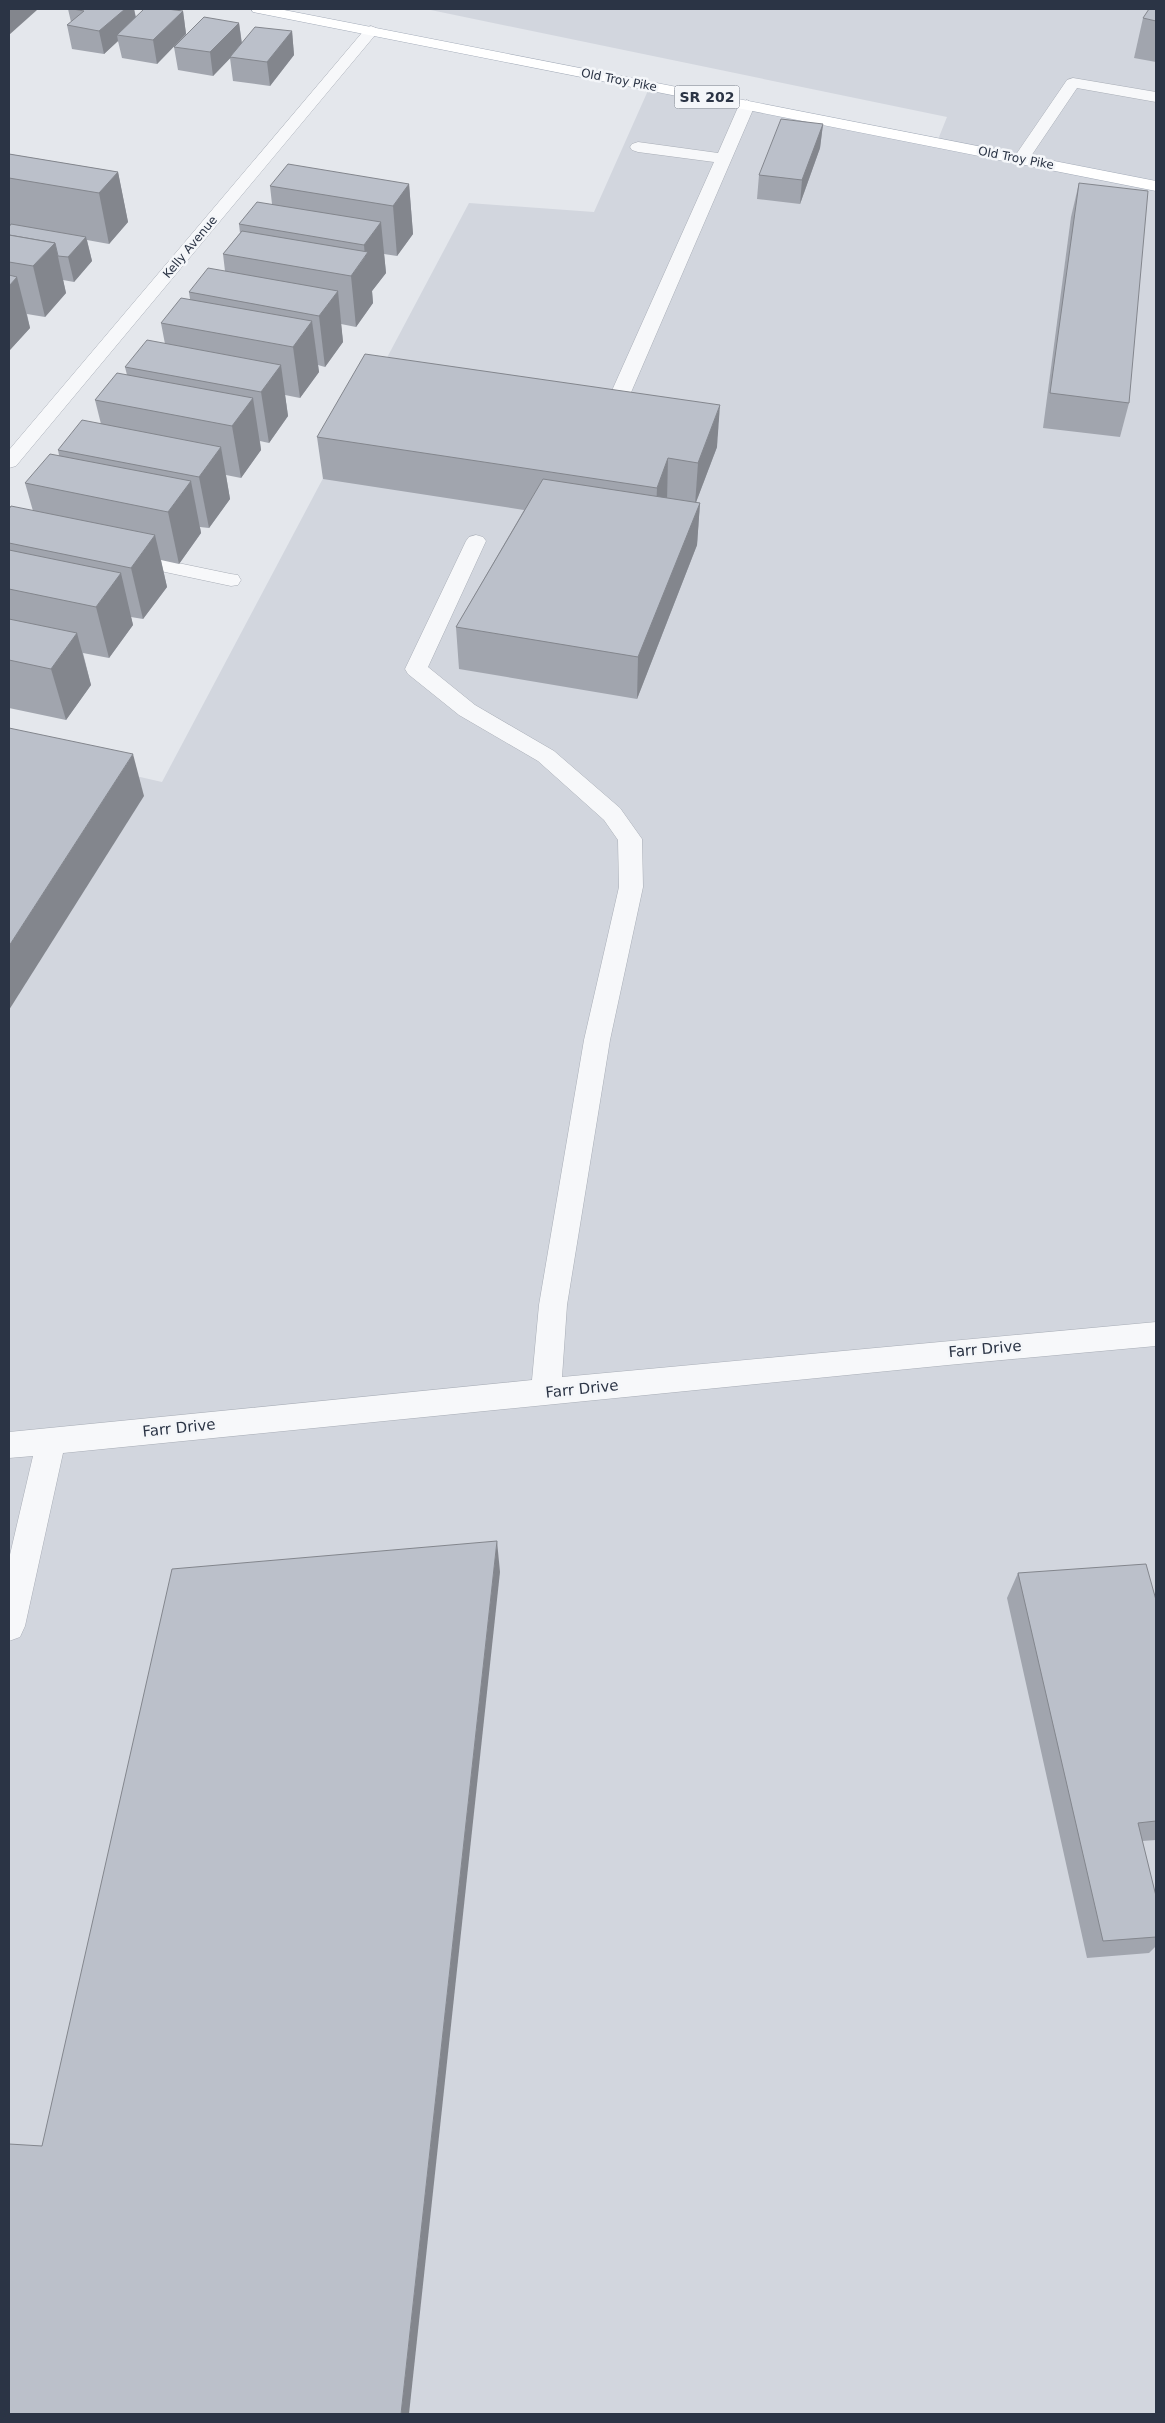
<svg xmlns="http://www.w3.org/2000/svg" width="1165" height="2423" font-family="'DejaVu Sans',sans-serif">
  <rect width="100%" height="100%" fill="#e4e7ec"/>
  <path fill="#d2d6de" d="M426 9H1156V2414H9V747L162 782 469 203 594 212 650 86 937 142 947 117Z"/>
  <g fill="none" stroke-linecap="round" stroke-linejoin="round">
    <defs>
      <g id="minor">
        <path d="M371 26 376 28 379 31 376 34 16 466 9 468V450L366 28Z"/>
        <path d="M1073 78 1156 92V102L1077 88 1027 162H1015L1013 159 1067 80Z"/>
        <path d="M747 100 755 105 626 404 623 408H609L606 404 714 162 638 152 632 150 630 147 632 144 638 142 718 153 739 105Z"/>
        <path d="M476 535 483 537 486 541 428 667 475 705 554 751 620 808 642 839 643 887 610 1040 567 1305 562 1377 1156 1322V1346L948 1365 63 1453 25 1626 20 1637 9 1641V1559L33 1456 9 1458V1432L532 1380 539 1305 584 1040 619 887 618 840 604 820 538 761 459 715 408 674 405 669 466 541 469 537Z"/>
        <path d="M125 552 231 574 238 575 241 580 238 585 231 586 118 562 115 558 118 554Z"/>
      </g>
      <path id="major" d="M251 9H279L1156 181V191L258 13 253 12Z"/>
    </defs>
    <use href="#minor" stroke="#a9aeb7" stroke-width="1"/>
    <use href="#major" stroke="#a3abb8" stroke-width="1"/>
    <use href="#minor" fill="#f7f8fa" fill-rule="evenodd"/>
    <use href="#major" fill="#fff" fill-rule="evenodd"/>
  </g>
  <g fill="#a1a5ae">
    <path d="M68 9H134L136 17 183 11 186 34 157 64 122 58 118 41 104 54 72 49 67 25 71 22Z"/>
    <path d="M1156 9V62L1134 58 1143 18Z"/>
    <path d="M239 23 242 43 292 31 294 55 270 86 233 81 230 58 213 76 178 70 174 47Z"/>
    <path d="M823 124 820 148 800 204 757 199 759 175Z"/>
    <path d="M9 154 118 172 128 222 109 244 87 240 92 261 74 282 63 280 66 293 45 317 27 314 30 328 9 351Z"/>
    <path d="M1079 183 1129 403 1120 437 1043 428 1071 217Z"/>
    <path d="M409 184 413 234 397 256 384 254 386 273 372 291 373 303 356 327 341 324 343 342 325 367 318 365 319 372 300 398 285 395 288 416 269 443 260 441 261 450 241 478 226 475 230 499 209 528 200 527 201 533 179 564 161 560 167 587 143 619 131 617 133 625 109 658 83 653 91 685 66 720 9 708V509L33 511 25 483 59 455 58 450 101 424 95 400 127 375 125 367 165 344 161 323 190 299 189 292 225 271 223 254 240 233 239 224 272 204 270 186Z"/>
    <path d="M317 437 717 447 696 502 700 503 697 545 637 699 459 669 456 627 524 510 323 479Z"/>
    <path d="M1018 1573 1156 1600V1840L1142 1841 1156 1896V1946L1149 1953 1087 1958 1007 1598Z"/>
  </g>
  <g fill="#83868d">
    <path d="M9 9H37V10L9 35Z"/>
    <path d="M125 9H134L137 25 117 35 118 41 104 54 99 31Z"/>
    <path d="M183 11 186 34 157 64 153 40Z"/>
    <path d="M239 23 242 46 213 76 210 52Z"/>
    <path d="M292 31 294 55 270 86 267 62Z"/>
    <path d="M823 124 820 148 800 204 802 180Z"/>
    <path d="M118 172 128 222 109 244 99 193Z"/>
    <path d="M409 184 413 234 397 256 393 206Z"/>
    <path d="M381 222 386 273 372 291 373 303 356 327 351 276 365 257 364 245Z"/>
    <path d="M86 237 92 261 74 282 68 257Z"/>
    <path d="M55 243 66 293 45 317 33 266Z"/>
    <path d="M17 277 30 328 9 351V286Z"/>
    <path d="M338 291 343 342 325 367 319 316Z"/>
    <path d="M312 321 319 372 300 398 293 347Z"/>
    <path d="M281 365 288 416 269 443 261 392Z"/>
    <path d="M253 398 261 450 241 478 232 426Z"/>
    <path d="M720 405 717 447 695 505 698 463Z"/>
    <path d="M221 447 230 499 209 528 199 477Z"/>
    <path d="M668 458 667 501 655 531 657 488Z"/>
    <path d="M191 481 201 533 179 564 168 512Z"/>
    <path d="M700 503 697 545 637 699 638 657Z"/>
    <path d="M155 535 167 587 143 619 131 568Z"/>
    <path d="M121 573 133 625 109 658 96 607Z"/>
    <path d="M77 633 91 685 66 720 51 669Z"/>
    <path d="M133 754 144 796 9 1010V946Z"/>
    <path d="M497 1541 500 1572 409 2414H401Z"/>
  </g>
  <g fill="#bbc0ca" stroke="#83868d">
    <path d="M73 9H125L99 31 67 25 84 11Z"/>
    <path d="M144 9H167L183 11 153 40 117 35Z"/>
    <path d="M1149 9H1156V21L1143 18Z"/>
    <path d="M204 17 239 23 210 52 174 47Z"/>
    <path d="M255 27 292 31 267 62 230 57Z"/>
    <path d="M781 119 823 124 802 180 759 175Z"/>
    <path d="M9 154 118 172 99 193 9 178Z"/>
    <path d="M288 164 409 184 393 206 270 186Z"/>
    <path d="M1079 183 1148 191 1129 403 1050 393Z"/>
    <path d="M257 202 381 222 364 245 239 224Z"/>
    <path d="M11 224 86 237 68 257 58 256 55 243 9 235V227Z"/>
    <path d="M242 231 368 252 351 276 223 254Z"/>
    <path d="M9 235 55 243 33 266 9 262Z"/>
    <path d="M208 268 338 291 319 316 189 292Z"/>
    <path d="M9 275 17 277 9 286Z"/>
    <path d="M181 298 312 321 293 347 161 323Z"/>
    <path d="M147 340 281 365 261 392 125 367Z"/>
    <path d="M365 354 720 405 698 463 668 458 657 488 317 437Z"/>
    <path d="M117 373 253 398 232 426 95 400Z"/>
    <path d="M82 420 221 447 199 477 58 450Z"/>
    <path d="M50 454 191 481 168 512 25 483Z"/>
    <path d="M543 479 700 503 638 657 456 627Z"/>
    <path d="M11 506 155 535 131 568 9 543V509Z"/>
    <path d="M9 550 121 573 96 607 9 589Z"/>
    <path d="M9 619 77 633 51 669 9 660Z"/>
    <path d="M9 728 133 754 9 946Z"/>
    <path d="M497 1541 401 2414H9V2144L42 2146 172 1569Z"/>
    <path d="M1146 1564 1156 1600V1821L1138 1823 1156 1896V1937L1103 1941 1018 1573Z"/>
  </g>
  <g text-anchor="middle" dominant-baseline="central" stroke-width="5" stroke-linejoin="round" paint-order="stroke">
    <g font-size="12" fill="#2b3445" stroke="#f4f6f9">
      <text transform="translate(619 80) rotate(11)">Old Troy Pike</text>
      <text transform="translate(1016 158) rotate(11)">Old Troy Pike</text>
      <text transform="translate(190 247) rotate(-50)">Kelly Avenue</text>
    </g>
    <rect fill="#f4f6f9" stroke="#676e7b" stroke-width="1" x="674.5" y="85.5" width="65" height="23" rx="4"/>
    <g font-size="14" font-weight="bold" fill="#2b3445">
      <text x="707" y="97">SR 202</text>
    </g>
    <g font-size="15" fill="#2b3445" stroke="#f4f6f9">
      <text transform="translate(985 1349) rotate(-5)">Farr Drive</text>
      <text transform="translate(582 1389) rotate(-6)">Farr Drive</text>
      <text transform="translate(179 1428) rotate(-6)">Farr Drive</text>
    </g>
  </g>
  <rect width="1165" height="2423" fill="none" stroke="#2b3445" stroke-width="20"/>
</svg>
